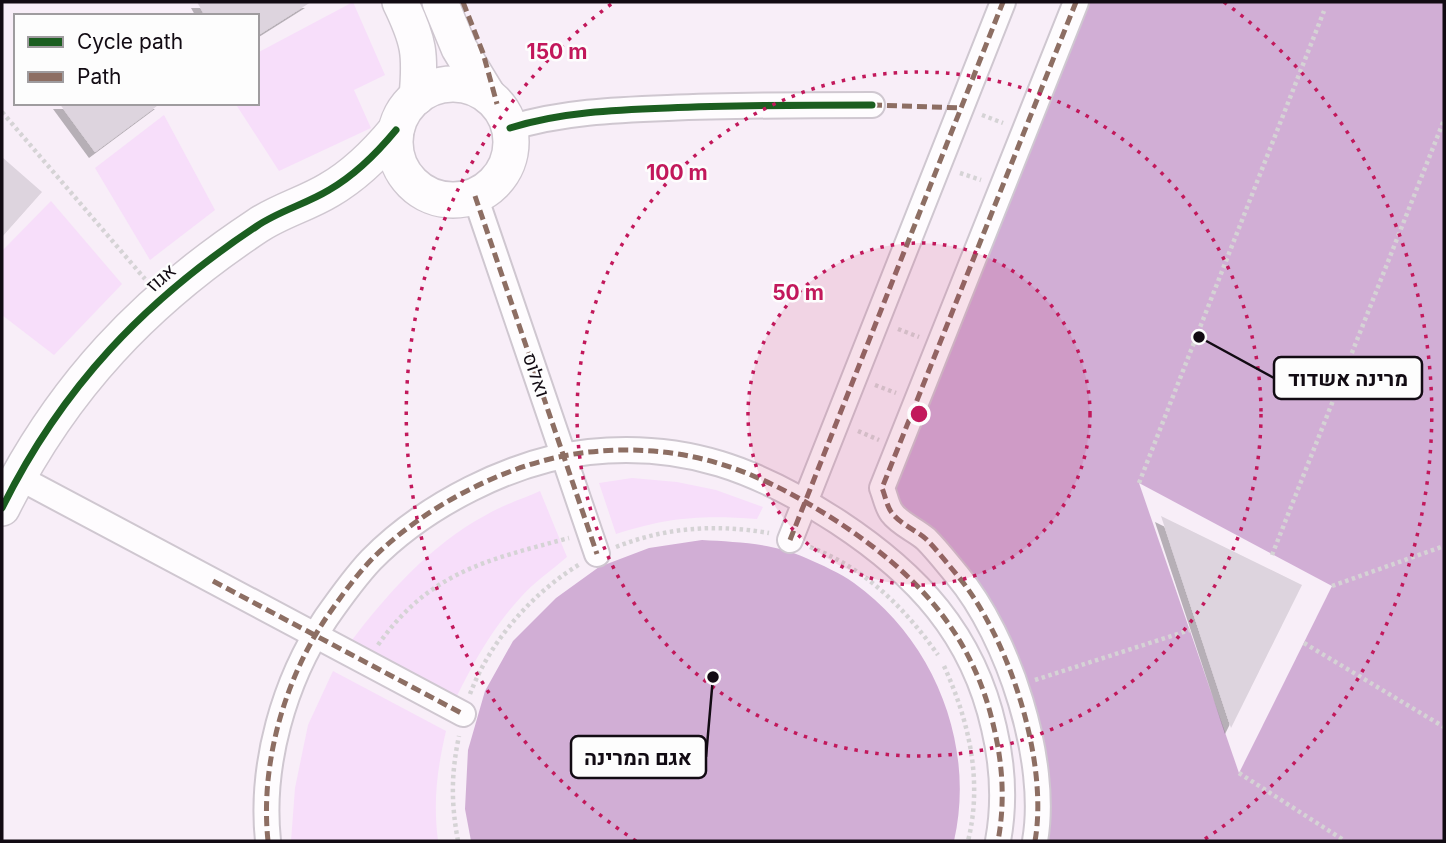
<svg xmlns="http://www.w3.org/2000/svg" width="1446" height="843" font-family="Inter,Heebo,sans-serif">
  <defs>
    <filter id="shadow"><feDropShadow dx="-6" dy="6" stdDeviation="0" flood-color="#0004"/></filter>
  </defs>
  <rect width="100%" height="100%" fill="#f8eef8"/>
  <g fill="#f7defa">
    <path d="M353 2 385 75 354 90 371 128 279 171 235 103H257V53Z"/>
    <path d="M164 115 215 210 150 260 95 168Z"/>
    <path d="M51 201 122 284 54 355 2 315V251Z"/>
    <path d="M632 478 677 482 716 490 763 507 757 519C702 515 669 517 616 534L599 483Z"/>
    <path d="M540 491 567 557C552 570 534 582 521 597 493 627 473 663 455 700L349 644C387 594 430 545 486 515 503 505 522 499 540 491Z"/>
    <path d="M333 671 446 731C437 770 433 801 438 841H291L295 788 308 725Z"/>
  </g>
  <g fill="#d1aed5">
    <path d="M1089 2H1444V841H1046L1043 746 1033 699 1020 662 999 619 933 531 900 504 893 485 1015 190Z"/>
    <path d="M702 540C736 542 774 543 806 558 822 565 840 573 854 583 934 640 976 745 954 841H471L465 809 468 750 485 691 513 641 556 598 599 567 649 548Z"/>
  </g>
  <path fill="#f8eef8" d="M1139 483 1332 586 1239 773Z"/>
  <g fill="#ddd4de" filter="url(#shadow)">
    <path d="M197 2H311L257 36V16H205Z"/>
    <path d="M59 103H161L95 152Z"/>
    <path d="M2 157 42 192 2 237Z"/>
    <path d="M1161 516 1302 585 1231 728Z"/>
  </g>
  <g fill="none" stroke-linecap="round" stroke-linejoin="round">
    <defs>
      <g id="street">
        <path d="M510 128C561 112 615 110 668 108 736 105 804 105 872 105"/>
        <path d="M475 196 597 554"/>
        <path d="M18 477 463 714"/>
        <path d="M790 540 1003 2"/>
        <path d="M268 841C260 765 284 681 326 618 340 598 354 578 371 560 424 506 512 460 589 452 686 442 758 470 838 522 917 574 973 634 994 728 1003 766 1005 803 998 841"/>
        <path d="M1035 841C1049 762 1009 637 957 575 947 563 937 550 926 539 916 530 900 524 892 513 887 507 885 495 882 488L1076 2"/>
      </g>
      <g id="secondary">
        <path d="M400 2C419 41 421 54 417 97"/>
        <path d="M440 2 459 48 487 94"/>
        <circle cx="453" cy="142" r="58"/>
        <path d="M2 508C62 387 145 300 257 226 279 211 306 204 329 190 355 175 377 153 396 130"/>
      </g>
    </defs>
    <use href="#street" stroke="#cfc7d0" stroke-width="28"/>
    <use href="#secondary" stroke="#cfc7d0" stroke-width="38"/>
    <g stroke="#d5d3d5" stroke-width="4.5" stroke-dasharray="3.5 3.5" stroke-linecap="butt">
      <path d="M2 112 145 279"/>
      <path d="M982 115 1003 123"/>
      <path d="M960 173 981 180"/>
      <path d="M898 329 919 337"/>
      <path d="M875 385 896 393"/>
      <path d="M858 431 879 440"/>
      <path d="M1139 483 1324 11"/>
      <path d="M616 547C666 527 717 524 769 533"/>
      <path d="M810 547C865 568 905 608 938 655"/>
      <path d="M1272 555 1444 120"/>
      <path d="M1332 586 1444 546"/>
      <path d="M1304 643 1444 727"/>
      <path d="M378 645C429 572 487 560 569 538"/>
      <path d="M944 666C969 721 983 781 968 841"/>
      <path d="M1035 680 1190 630"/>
      <path d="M470 694C490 641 532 593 580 564"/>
      <path d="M1239 773 1345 841"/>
      <path d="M458 841C451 803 451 774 459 736"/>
    </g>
    <use href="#street" stroke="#fefcfe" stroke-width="24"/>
    <use href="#secondary" stroke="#fefcfe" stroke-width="35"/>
    <g stroke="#8d6e63" stroke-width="5" stroke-dasharray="10 5" stroke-linecap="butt">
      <path d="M463 2 483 53 497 104"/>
      <path d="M872 105 961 108"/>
      <path d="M475 196 597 554"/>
      <path d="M790 540 1003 2"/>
      <path d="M213 581 463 714"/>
      <path d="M268 841C260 765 284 681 326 618 340 598 354 578 371 560 424 506 512 460 589 452 686 442 758 470 838 522 917 574 973 634 994 728 1003 766 1005 803 998 841"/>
      <path d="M1035 841C1049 762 1009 637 957 575 947 563 937 550 926 539 916 530 900 524 892 513 887 507 885 495 882 488L1076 2"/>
    </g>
    <defs>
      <g id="cycleway">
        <path d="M510 128C561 112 615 110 668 108 736 105 804 105 872 105"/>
        <path d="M2 508C62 387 145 300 257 226 279 211 306 204 329 190 355 175 377 153 396 130"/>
      </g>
    </defs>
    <use href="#cycleway" stroke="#fdfdfd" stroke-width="11"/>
    <use href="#cycleway" stroke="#1b5e20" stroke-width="7"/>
  </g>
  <circle cx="919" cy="414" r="171" fill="#c2185b" fill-opacity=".12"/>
  <g fill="none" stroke="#c2185b" stroke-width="3.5" stroke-dasharray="3.5 7">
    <circle cx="919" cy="414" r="171"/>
    <circle cx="919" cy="414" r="342"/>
    <path d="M636 841A512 512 0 0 1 614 2M1224 2A512 512 0 0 1 1202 841"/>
  </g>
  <g text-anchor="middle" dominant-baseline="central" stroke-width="5" stroke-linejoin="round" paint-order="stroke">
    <g font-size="19" fill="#120b13" stroke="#fdfdfd">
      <text transform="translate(161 278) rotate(-40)">אגוז</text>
      <text transform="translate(536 375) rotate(71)">ואלוס</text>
    </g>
  </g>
  <circle cx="919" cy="414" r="10" fill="#c2185b" stroke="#fdfdfd" stroke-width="3.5"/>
  <g font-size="21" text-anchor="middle" font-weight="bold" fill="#c2185b" stroke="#fdfdfd" stroke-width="5" stroke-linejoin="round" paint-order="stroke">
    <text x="557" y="59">150 m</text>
    <text x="677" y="180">100 m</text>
    <text x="798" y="300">50 m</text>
  </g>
  <path fill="none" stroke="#120b13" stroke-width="2.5" d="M1199 337L1274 378M713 677L706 757"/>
  <g fill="#120b13" stroke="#fdfdfd" stroke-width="2.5">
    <circle cx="1199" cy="337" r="7"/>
    <circle cx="713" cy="677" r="7"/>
  </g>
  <g fill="#fdfdfd" stroke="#120b13" stroke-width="2.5">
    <rect x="1274" y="357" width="148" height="42" rx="7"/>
    <rect x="571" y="736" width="135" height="42" rx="7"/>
  </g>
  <g font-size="21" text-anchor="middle" font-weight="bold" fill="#120b13">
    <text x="1348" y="386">מרינה אשדוד</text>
    <text x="638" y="765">אגם המרינה</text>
  </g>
  <rect width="1446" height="843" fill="none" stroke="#120b13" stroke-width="7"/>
  <rect x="14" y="14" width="245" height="91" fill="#fdfdfd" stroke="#9f9c9f" stroke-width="2"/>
  <rect x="28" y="37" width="35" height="10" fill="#1b5e20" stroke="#9f9c9f" stroke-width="2"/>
  <text x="77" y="49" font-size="21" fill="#120b13">Cycle path</text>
  <rect x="28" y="72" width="35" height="10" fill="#8d6e63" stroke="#9f9c9f" stroke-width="2"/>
  <text x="77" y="84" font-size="21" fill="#120b13">Path</text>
</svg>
